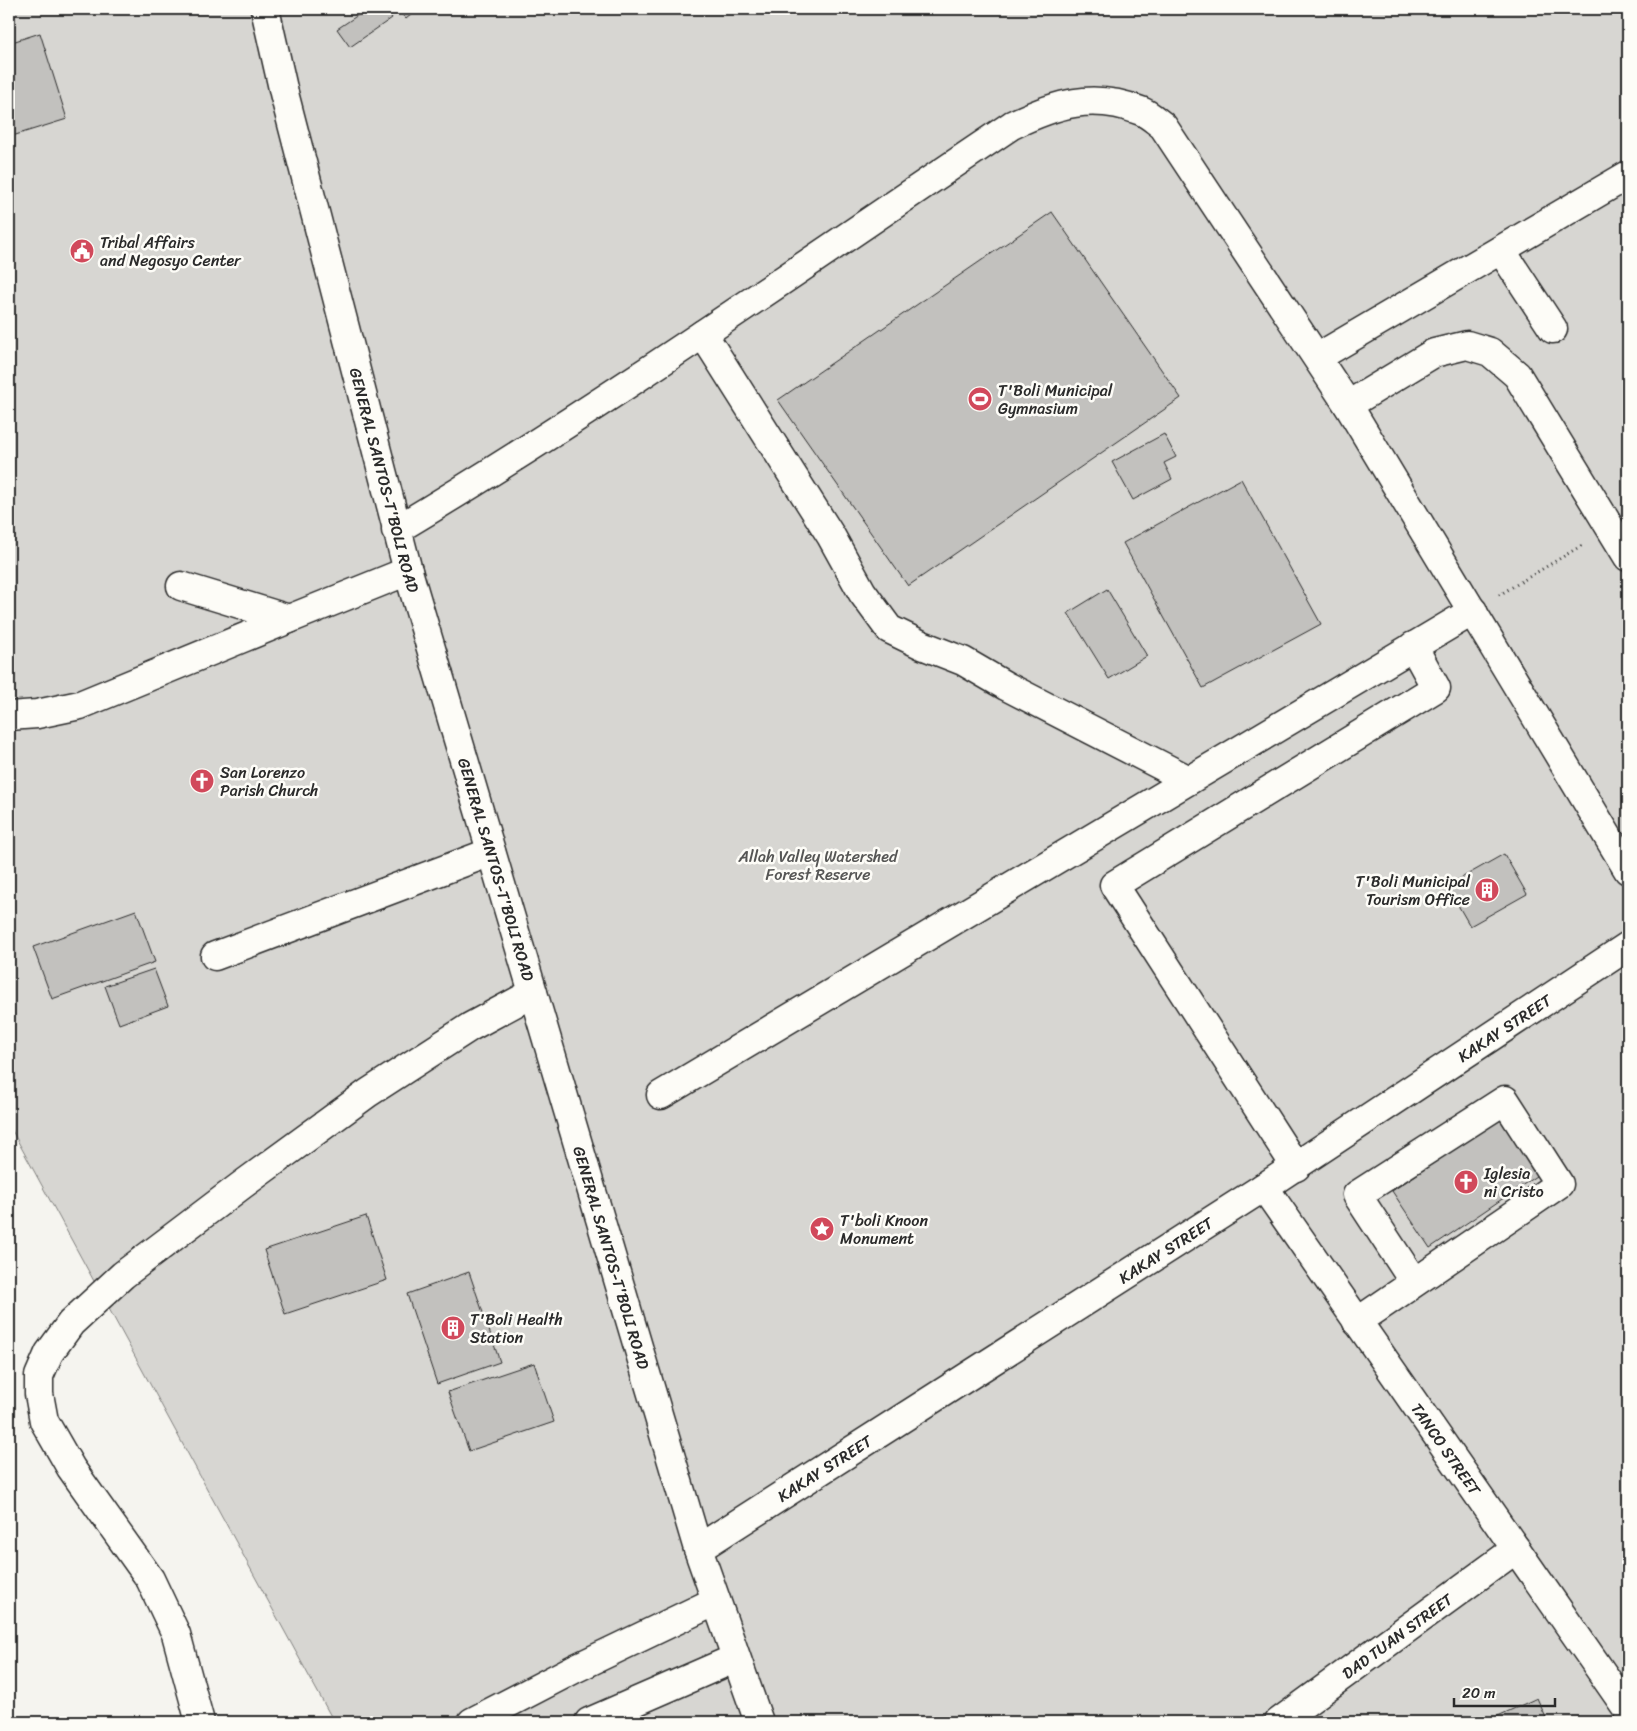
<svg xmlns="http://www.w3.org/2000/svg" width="1637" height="1731" font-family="Sriracha,sans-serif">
  <rect width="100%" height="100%" fill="#f5f4ef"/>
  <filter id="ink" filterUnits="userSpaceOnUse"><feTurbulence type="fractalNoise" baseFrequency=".02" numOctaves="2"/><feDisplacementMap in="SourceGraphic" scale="10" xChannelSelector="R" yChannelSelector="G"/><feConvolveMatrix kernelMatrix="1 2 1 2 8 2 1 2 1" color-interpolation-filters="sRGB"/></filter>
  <g filter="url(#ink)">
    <path fill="#d7d6d2" stroke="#81807e" d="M9 9H1628V1722H334L9 1125Z"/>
    <g fill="#c2c1be" stroke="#2b2b2b">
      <path d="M367 9H386L392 18 350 47 337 29Z"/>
      <path d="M397 9H418L406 19Z"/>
      <path d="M40 33 67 119 9 137V43Z"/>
      <path d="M1052 212 1181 398 908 586 778 400Z"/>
      <path d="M1164 434 1176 457 1164 463 1172 479 1133 500 1112 462Z"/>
      <path d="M1241 479 1321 624 1203 688 1123 543Z"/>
      <path d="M1107 589 1147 656 1109 679 1068 613Z"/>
      <path d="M1504 854 1527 894 1470 926 1447 886Z"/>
      <path d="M136 910 155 962 52 999 33 947Z"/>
      <path d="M154 969 168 1006 119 1024 105 986Z"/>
      <path d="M1501 1118 1539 1174 1430 1248 1392 1191Z"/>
      <path d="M366 1216 387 1280 285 1314 264 1250Z"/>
      <path d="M469 1272 500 1362 437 1384 407 1294Z"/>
      <path d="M534 1363 554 1422 469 1451 448 1392Z"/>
      <path d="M1537 1698 1548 1722H1485Z"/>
    </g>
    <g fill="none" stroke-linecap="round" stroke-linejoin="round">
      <defs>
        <g id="minor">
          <path d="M1501 250 1553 329"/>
          <path d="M703 334 831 536 862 592 889 629 922 645 963 661 1006 686 1189 780"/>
          <path d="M1318 357 1628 175"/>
          <path d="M1348 405 1434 353 1467 345 1490 352 1517 375 1628 557"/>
          <path d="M396 530C607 404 808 262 1012 125 1056 104 1092 92 1141 111 1149 114 1156 121 1163 126L1348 405 1628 870"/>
          <path d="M181 586 289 619"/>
          <path d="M9 716 37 714 80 705 289 619 408 571"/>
          <path d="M215 956 491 852"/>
          <path d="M661 1095 1473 611"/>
          <path d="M1296 1167 1114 885 1436 688 1413 646"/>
          <path id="s1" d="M1264 1187 1628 1710"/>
          <path d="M1357 1322 1559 1184 1505 1100 1357 1195 1414 1282"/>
          <path id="s2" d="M698 1549 1264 1187 1628 946"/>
          <path d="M200 1722 176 1634 150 1579 71 1468 44 1421 39 1394V1376L49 1353 71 1323 123 1275 242 1185 368 1093 470 1027 533 993"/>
          <path d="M472 1722 576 1668 716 1601"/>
          <path d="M589 1722 736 1658"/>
          <path id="s3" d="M1279 1722 1516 1549"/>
        </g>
        <g id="major">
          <path id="s4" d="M265 9 284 93 408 571 698 1549 759 1722"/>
        </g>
      </defs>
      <use href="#minor" stroke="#2b2b2b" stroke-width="31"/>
      <use href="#major" stroke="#2b2b2b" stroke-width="31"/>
      <path stroke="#2b2b2b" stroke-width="3" stroke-dasharray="1 4" stroke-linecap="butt" d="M1499 595 1584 544"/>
      <use href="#minor" stroke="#fdfcf7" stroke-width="28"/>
      <use href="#major" stroke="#fdfcf7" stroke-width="28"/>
    </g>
  </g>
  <defs>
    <symbol id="civic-disc" viewBox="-11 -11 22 22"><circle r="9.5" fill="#d1495b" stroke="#fdfcf7"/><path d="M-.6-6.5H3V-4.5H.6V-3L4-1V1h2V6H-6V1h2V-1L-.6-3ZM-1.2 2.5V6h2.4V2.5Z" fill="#fff"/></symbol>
    <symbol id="stadium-disc" viewBox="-11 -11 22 22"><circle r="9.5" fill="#d1495b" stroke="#fdfcf7"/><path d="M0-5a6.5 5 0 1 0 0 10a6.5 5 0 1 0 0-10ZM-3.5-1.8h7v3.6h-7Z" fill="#fff"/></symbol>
    <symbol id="church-disc" viewBox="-11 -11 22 22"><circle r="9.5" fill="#d1495b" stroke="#fdfcf7"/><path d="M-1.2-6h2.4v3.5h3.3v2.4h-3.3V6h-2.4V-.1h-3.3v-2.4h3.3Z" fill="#fff"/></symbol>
    <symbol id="building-disc" viewBox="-11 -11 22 22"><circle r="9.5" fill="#d1495b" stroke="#fdfcf7"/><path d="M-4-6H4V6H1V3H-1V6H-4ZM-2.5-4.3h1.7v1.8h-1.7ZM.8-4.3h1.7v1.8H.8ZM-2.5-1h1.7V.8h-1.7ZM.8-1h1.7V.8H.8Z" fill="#fff"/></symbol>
    <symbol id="sight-disc" viewBox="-11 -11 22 22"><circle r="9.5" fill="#d1495b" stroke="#fdfcf7"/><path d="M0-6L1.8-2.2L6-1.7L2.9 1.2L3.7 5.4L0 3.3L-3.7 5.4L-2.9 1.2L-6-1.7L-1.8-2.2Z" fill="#fff"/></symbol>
  </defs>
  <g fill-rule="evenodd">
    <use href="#civic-disc" x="68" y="237" width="28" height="28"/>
    <use href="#stadium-disc" x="966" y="385" width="28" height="28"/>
    <use href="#church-disc" x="188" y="767" width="28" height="28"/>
    <use href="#building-disc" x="1473" y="876" width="28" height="28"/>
    <use href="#church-disc" x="1452" y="1168" width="28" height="28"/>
    <use href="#sight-disc" x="808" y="1215" width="28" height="28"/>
    <use href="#building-disc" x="439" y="1314" width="28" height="28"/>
  </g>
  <g text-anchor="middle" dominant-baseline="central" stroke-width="5" stroke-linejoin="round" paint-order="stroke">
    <g font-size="16" fill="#2b2b2b" stroke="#fdfcf7" text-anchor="start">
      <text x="100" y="242">Tribal Affairs<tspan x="100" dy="18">and Negosyo Center</tspan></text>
      <text x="998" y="390">T'Boli Municipal<tspan x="998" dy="18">Gymnasium</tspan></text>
      <text x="220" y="772">San Lorenzo<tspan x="220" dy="18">Parish Church</tspan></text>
      <text x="1470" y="881" text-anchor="end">T'Boli Municipal<tspan x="1470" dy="18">Tourism Office</tspan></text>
      <text x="1484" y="1173">Iglesia<tspan x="1484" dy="18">ni Cristo</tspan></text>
      <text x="840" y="1220">T'boli Knoon<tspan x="840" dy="18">Monument</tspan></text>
      <text x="470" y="1319">T'Boli Health<tspan x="470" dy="18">Station</tspan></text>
    </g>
    <g font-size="16" fill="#2b2b2b" stroke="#fdfcf7">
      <text stroke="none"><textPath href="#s4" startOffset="486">GENERAL SANTOS-T'BOLI ROAD</textPath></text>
      <text stroke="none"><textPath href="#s4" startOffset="891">GENERAL SANTOS-T'BOLI ROAD</textPath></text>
      <text stroke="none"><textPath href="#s2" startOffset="960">KAKAY STREET</textPath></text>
      <text stroke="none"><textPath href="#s2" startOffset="555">KAKAY STREET</textPath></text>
      <text stroke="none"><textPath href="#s4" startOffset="1296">GENERAL SANTOS-T'BOLI ROAD</textPath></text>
      <text stroke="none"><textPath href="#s1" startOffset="319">TANCO STREET</textPath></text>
      <text stroke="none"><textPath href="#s2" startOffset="150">KAKAY STREET</textPath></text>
      <text stroke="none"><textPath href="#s3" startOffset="146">DAD TUAN STREET</textPath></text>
    </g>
    <g font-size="16" fill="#565655" stroke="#fdfcf7">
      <text x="818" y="856">Allah Valley Watershed<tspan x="818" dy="18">Forest Reserve</tspan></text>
    </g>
  </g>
  <rect width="1637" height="1731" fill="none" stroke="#fdfcf7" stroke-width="30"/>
  <rect x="15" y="15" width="1607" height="1701" fill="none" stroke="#2b2b2b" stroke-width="2" filter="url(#ink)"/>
  <path d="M1454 1698v8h101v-8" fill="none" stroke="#2b2b2b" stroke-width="2.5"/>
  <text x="1462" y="1698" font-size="15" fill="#2b2b2b" stroke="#fdfcf7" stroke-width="4" paint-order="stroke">20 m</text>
</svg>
